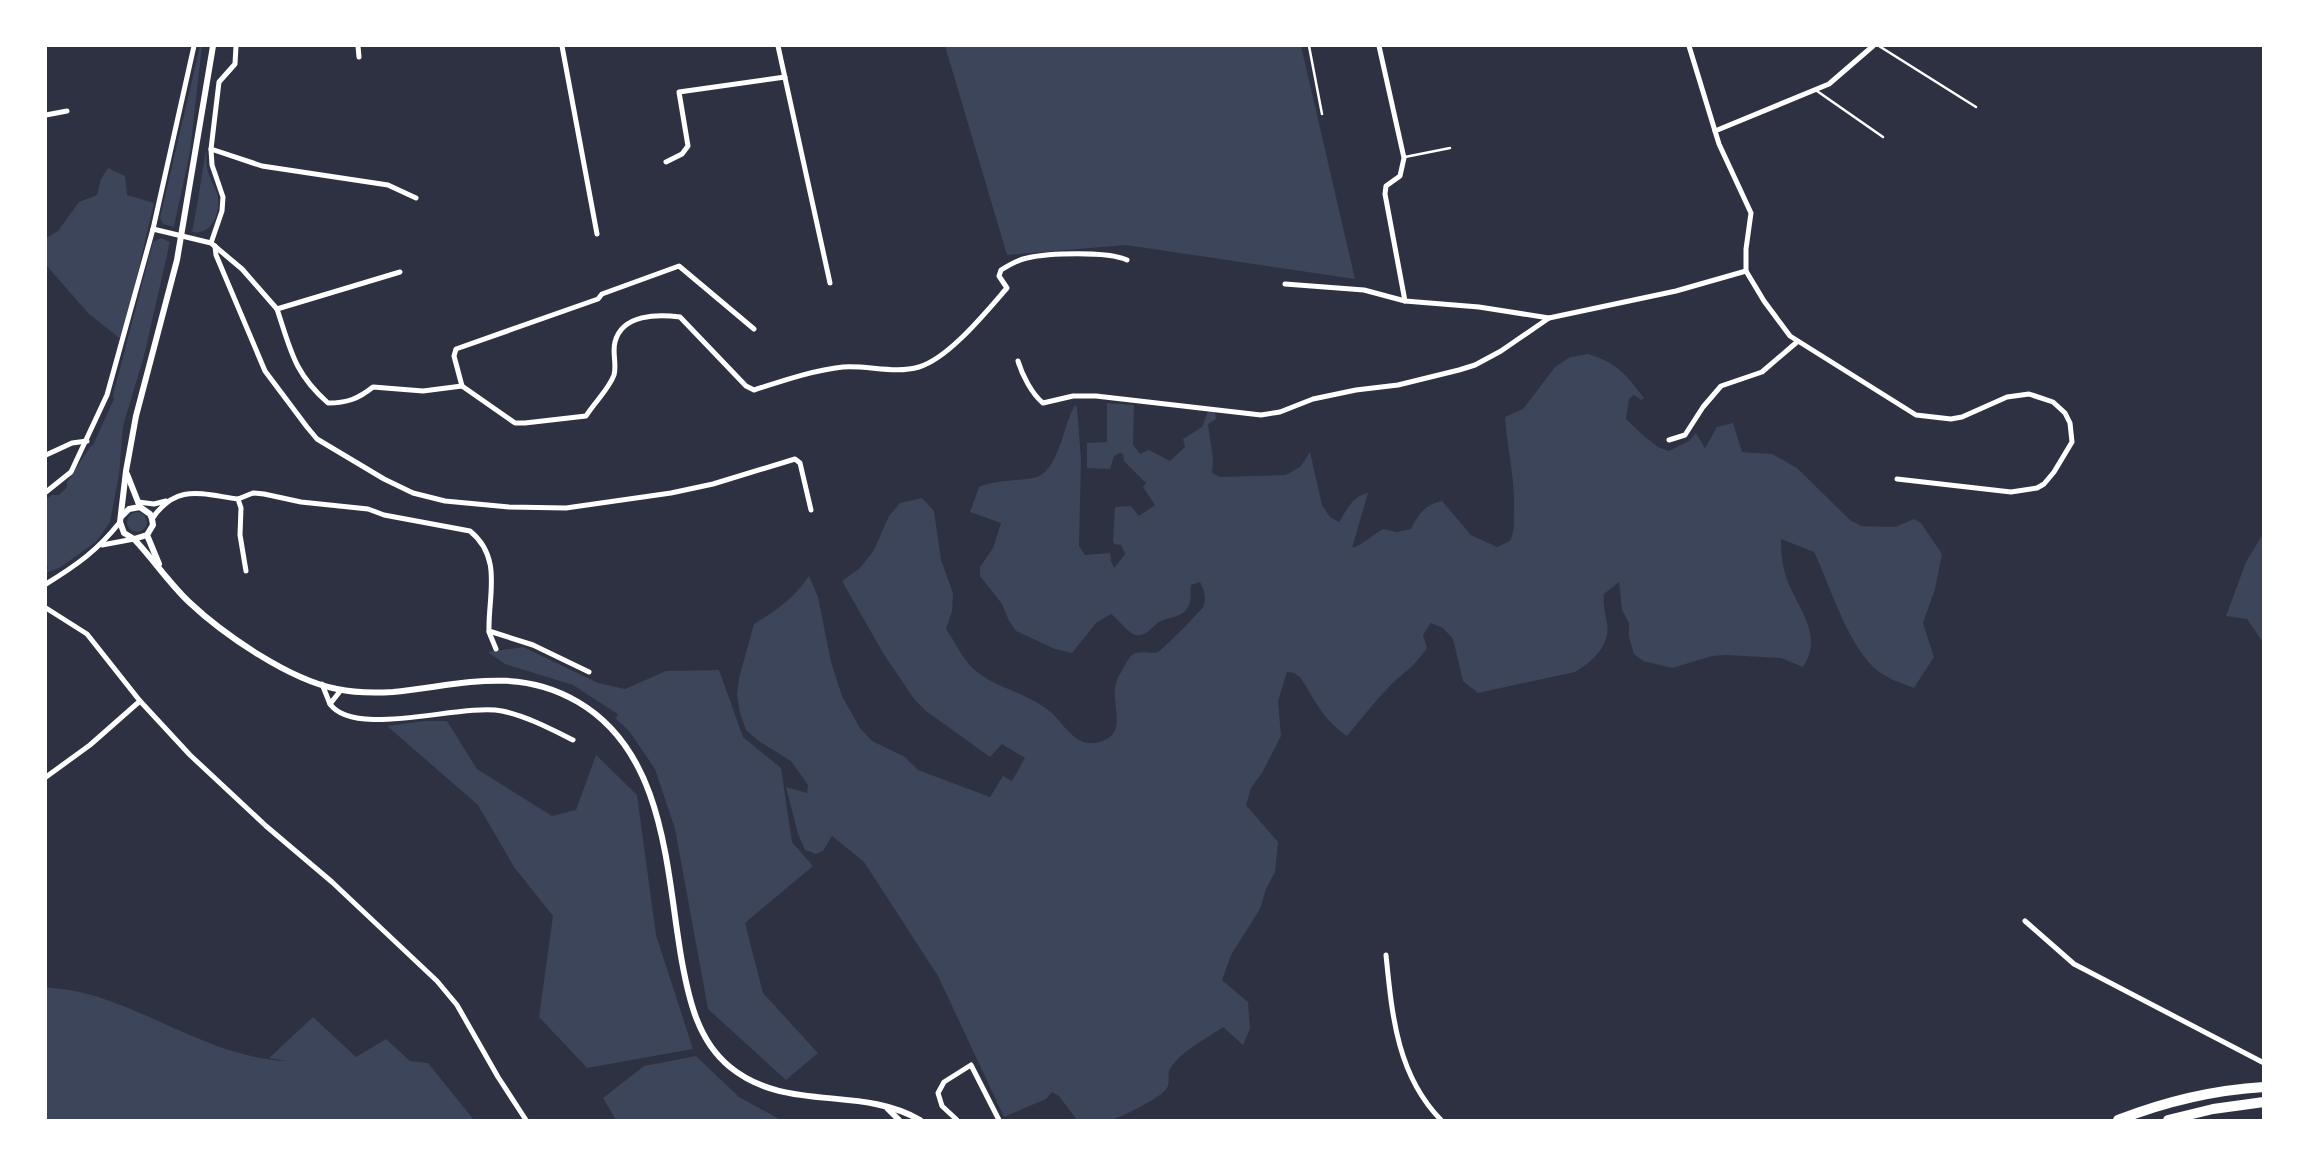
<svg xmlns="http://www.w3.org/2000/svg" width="2309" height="1166" font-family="'Fira Sans',sans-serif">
  <rect width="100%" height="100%" fill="#2d3142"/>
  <g fill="#3c4559">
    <path d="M200 46H202L190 152 174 227 163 224 160 218Z"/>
    <path d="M945 46H1301L1355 279 1126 245 1007 255Z"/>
    <path d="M206 150C207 155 206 161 207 167 208 176 214 184 217 193 222 210 213 236 192 232 198 204 201 178 206 150Z"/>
    <path d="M108 168 125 176 127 195 154 203 122 340 89 314 46 265V238L58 231 79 202 97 195 101 179Z"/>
    <path d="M161 238 170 242 144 356 123 426 119 475 110 522 97 541 61 567 46 573 48 567H46V499L52 495H59L67 487V482L90 447 93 445 114 399 113 395 153 242Z"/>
    <path d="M1588 354C1618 363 1626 375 1644 398L1641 400 1634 395 1629 399 1626 419 1645 437 1658 447 1669 451 1689 441 1696 433 1705 448 1717 427 1733 423 1742 452 1772 454 1797 468 1850 520 1861 526 1895 527 1914 519 1921 523 1942 554 1935 589 1923 623 1934 657 1914 688C1905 684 1893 681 1884 675 1850 655 1831 587 1814 552L1781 539C1781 549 1782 563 1785 573 1793 604 1826 633 1803 667L1781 658 1726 655 1712 656 1672 668 1643 661 1634 654 1629 637V623L1622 610 1619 582 1604 594C1603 606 1605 612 1607 623 1611 645 1592 662 1575 672L1478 693 1463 681 1453 639 1443 628 1431 623 1423 635 1427 648C1415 665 1410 668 1396 680 1378 697 1363 717 1347 736 1322 719 1316 701 1300 677L1294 673 1287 672 1278 701 1281 736 1262 773 1251 788 1246 805 1278 842 1275 872 1266 889 1260 909 1231 955 1222 980 1248 1002 1250 1029 1243 1045 1223 1027C1206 1039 1183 1050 1171 1067 1166 1074 1171 1081 1167 1088 1161 1098 1122 1117 1110 1120 1100 1123 1087 1120 1077 1120L1059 1096 1052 1092 1046 1099 1004 1117 938 976 864 862 832 836 823 851 816 854 805 850 798 834 786 787 807 793 808 785 791 761 760 742 746 730 740 713 737 695 739 678 754 624C777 610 794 598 809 576L818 597 831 662 842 696 860 728 872 741 905 757 918 770 990 797 1003 776 1012 781 1025 758 1002 744 990 757 926 711 914 699 883 653 842 581 860 568 874 550 889 516 900 503 922 498 934 511 941 560 953 593 952 611 946 629C956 643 963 661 977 672 999 689 1028 693 1052 713 1063 724 1076 746 1094 743 1131 738 1110 707 1116 683 1117 678 1121 673 1123 668 1126 664 1128 658 1132 655 1140 649 1149 655 1158 652 1161 651 1201 611 1203 607 1207 599 1204 589 1200 582L1191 585C1190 593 1192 601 1188 607 1181 619 1170 616 1159 622 1151 627 1147 637 1136 635 1129 634 1118 619 1111 614L1096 623 1072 653 1055 649 1016 631 1009 621 1002 604 980 576V567L993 548 1001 523 970 512 979 487C996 480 1015 481 1033 478 1059 474 1063 424 1075 405L1077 407 1081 460 1079 546 1085 555 1110 553 1111 561 1114 568 1125 554 1121 545 1114 544 1113 541 1115 507 1131 506 1139 516 1155 505 1143 487 1146 483 1124 461 1123 454 1120 453 1114 456 1110 469 1087 468V443L1107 442V403L1134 405 1133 445 1140 454 1149 450 1170 461 1185 447 1183 439 1202 427 1208 411 1215 412 1216 419 1208 424 1213 459 1212 473 1220 477 1286 475 1300 467 1310 452 1322 505 1330 517 1339 522C1347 509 1353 496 1368 493L1352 548C1363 545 1372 535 1383 529L1397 532 1411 529C1419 513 1425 505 1442 501L1471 535 1497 547 1510 541C1516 526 1513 524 1514 509 1515 478 1507 448 1505 417L1523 409 1555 367 1570 357Z"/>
    <circle cx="137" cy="522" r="10"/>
    <path d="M2263 534V642L2247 619 2226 616 2246 562Z"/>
    <path d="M523 647 598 683 625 689 666 671 719 670 743 737 781 768 792 842 813 866 745 923 763 993 818 1053 786 1080 708 1009 675 829 655 769 629 731 615 718 618 715 616 713 573 685 505 664 488 652Z"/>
    <path d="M425 721H447L477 769 552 816 576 810 596 755 637 795 656 935 693 1049 587 1068 539 1017 553 916 514 867 478 805 387 726Z"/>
    <path d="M46 987C59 989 74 990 88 994 154 1012 216 1058 286 1061L269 1058 313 1017 356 1057 386 1039 410 1061 428 1063 474 1120H46Z"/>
    <path d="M696 1056 739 1097 781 1120H616L603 1098 644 1066Z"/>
  </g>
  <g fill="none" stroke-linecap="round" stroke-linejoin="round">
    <g stroke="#fff" stroke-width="2.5">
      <path d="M1309 46 1322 114"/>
      <path d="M1879 46 1976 107"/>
      <path d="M1817 91 1883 137"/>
      <path d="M1405 157 1450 148"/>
    </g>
    <g stroke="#fff" stroke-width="5">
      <path d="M358 46 359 57"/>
      <path d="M562 46 597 234"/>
      <path d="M778 46 830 283"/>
      <path d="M1379 46 1404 158 1400 176 1386 186 1385 194 1405 301"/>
      <path d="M1689 46 1719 144 1751 213 1746 249V271L1764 301 1790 336 1916 415 1951 419 1962 417 2007 397 2029 394 2053 402 2065 413 2070 423 2072 442 2054 472 2044 484 2037 488 2011 492 1897 479"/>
      <path d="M46 115 67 111"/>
      <path d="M1715 131 1829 84 1873 46"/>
      <path d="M211 149 262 166 388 185 416 198"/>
      <path d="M666 162 682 154 688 146 679 92 785 77"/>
      <path d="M153 229 211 243 242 269 277 309 400 272"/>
      <path d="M211 243 222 211 223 197 212 165 211 149 219 82 235 64 236 46"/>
      <path d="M215 246 216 255 265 371 307 427 317 439 384 479 413 493 445 501 509 507 566 508 671 493 713 484 795 459 800 463 811 510"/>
      <path d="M1285 284 1364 290 1405 301 1479 307 1549 318"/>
      <path d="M277 309C291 351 294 373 328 403 347 403 358 399 373 387L423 391 462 386 515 423H525L586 416C594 403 609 389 614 375 617 365 612 352 615 342 622 314 658 314 680 317L746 386 754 390C782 381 814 370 843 367 867 365 895 374 919 367 949 358 986 312 1007 288L999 276 1001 270C1009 265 1017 260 1027 258 1048 253 1108 251 1127 260"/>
      <path d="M1018 361C1022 375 1032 394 1043 403L1073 396H1096L1261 415 1280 412 1313 399 1356 390 1398 385 1459 370 1475 365 1501 351 1549 318 1676 291 1746 271"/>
      <path d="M462 386 454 356 456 349 598 299 602 294 679 266 754 329"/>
      <path d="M1669 440 1685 435 1703 407 1721 386 1762 372 1797 342"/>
      <path d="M46 455 72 443 87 441"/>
      <path d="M46 492 71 472 107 395 153 229 194 46"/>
      <path d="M238 499 253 493 264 494 301 502 368 509 384 515 470 531C503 558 488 595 489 631L533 645 589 672"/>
      <path d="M138 502 154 504 166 501"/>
      <path d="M152 519C176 483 201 494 238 499L241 508 240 535 246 571"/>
      <path d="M102 545 134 539"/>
      <path d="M46 584C77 565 98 550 120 522"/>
      <path d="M46 608 87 634 140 701 190 755 266 826 332 882 437 981 457 1005 498 1077 526 1120"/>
      <path d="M489 632 496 649"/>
      <path d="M322 684 330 704 341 690"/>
      <path d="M330 704C355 739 461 703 502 711 526 716 551 729 573 740"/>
      <path d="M46 777 90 745 140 701"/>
      <path d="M2025 921 2074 964 2264 1063"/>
      <path d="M1386 955C1392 1015 1397 1075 1441 1120"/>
      <path d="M957 1120 942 1106 938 1093 944 1082 971 1065 999 1120"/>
    </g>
    <g stroke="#fff" stroke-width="6">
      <path d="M213 46 177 260 136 416 126 471 120 522 124 533 134 539C153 559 169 583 189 602 224 635 290 680 337 689 355 693 375 693 393 692 458 686 516 665 578 702 667 754 666 873 682 962 689 1000 698 1041 730 1067 786 1113 860 1085 920 1120"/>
      <path d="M127 474 140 507 150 514 152 519 153 525 147 535 134 539"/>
      <path d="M122 516 129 509 140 507"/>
      <path d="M147 535 159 564"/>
      <path d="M888 1109 899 1120"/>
    </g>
    <g stroke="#fff" stroke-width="10">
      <path d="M2118 1120C2164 1102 2214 1090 2264 1087"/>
      <path d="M2168 1120 2213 1109 2264 1102"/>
    </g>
  </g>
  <rect width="2309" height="1166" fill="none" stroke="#ffffff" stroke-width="94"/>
</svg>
